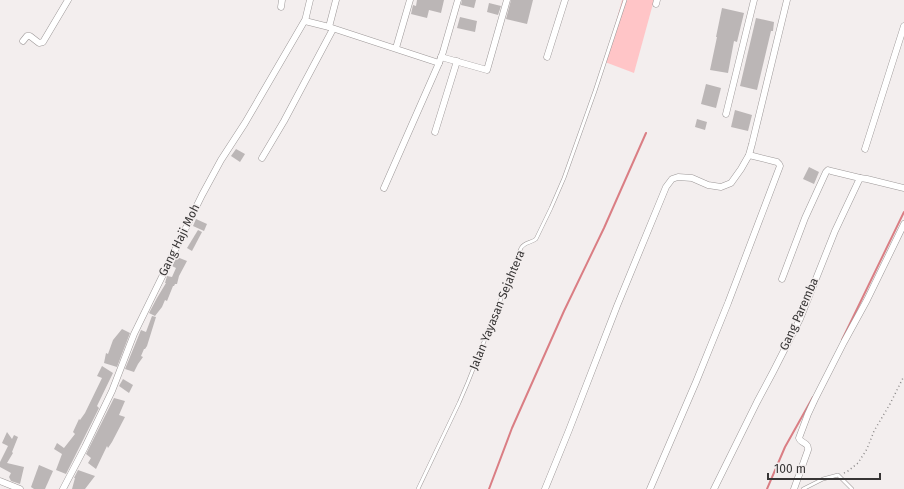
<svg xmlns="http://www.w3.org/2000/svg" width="904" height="489" font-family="'Fira Sans',sans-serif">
  <rect width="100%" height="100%" fill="#f3eeee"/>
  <path fill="#ffc5c7" d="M622 0H654L634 73 605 62Z"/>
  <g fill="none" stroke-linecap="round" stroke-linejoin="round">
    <g stroke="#da7e84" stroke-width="2">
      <path d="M842 340 904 212"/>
      <path d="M489 489 512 428 564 311 604 228 646 133"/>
      <path d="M767 489 785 447 813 397"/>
    </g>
  </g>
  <g fill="#bbb6b6">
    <path d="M417 0H444L441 13 429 10 427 18 411 14 413 5 416 6Z"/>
    <path d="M462 0H476L474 8 461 5Z"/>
    <path d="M511 0H533L527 24 506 19Z"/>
    <path d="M489 3 501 6 498 15 487 12Z"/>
    <path d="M722 8 744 13 737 42 734 41 728 73 710 70 717 37H716Z"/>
    <path d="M460 17 477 21 475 32 457 28Z"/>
    <path d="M756 18 774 22 773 31H771L757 90 740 86Z"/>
    <path d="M706 84 721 88 716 108 701 104Z"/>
    <path d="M735 110 752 115 748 131 731 127Z"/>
    <path d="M697 119 707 122 705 130 695 127Z"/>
    <path d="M236 149 245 154 240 162 231 156Z"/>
    <path d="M809 167 819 172 814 184 803 179Z"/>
    <path d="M196 219 207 224 204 231 193 226Z"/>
    <path d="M198 230 202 232 192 251 187 248Z"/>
    <path d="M177 257 187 261 179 276 177 284H175L174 286H173L167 301 165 300 162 307 155 316 149 313 157 298 166 283H165L167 276 172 277 176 268 172 266Z"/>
    <path d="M152 316 156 317 147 346 145 349H144L141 356 143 357 138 364 134 372 125 369 141 330 146 332Z"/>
    <path d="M122 329 130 333 117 367 104 363 106 353 108 354 113 340Z"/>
    <path d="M102 366 113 373 97 406 99 408 66 474 56 470 62 454 54 449 57 443 64 448 75 434 73 432 79 419 80 420 85 413 102 378 97 376Z"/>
    <path d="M123 379 133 385 129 393 119 386Z"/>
    <path d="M114 398 125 401 119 415 125 417 112 442 108 448 107 446 96 469 88 463 91 458 86 454Z"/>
    <path d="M7 432 12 439 14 435 18 437 12 452 13 453 7 463 24 467 20 484 11 481 9 477 11 473 0 467V462L8 446 2 443Z"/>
    <path d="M39 465 53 471 45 489H34L31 487Z"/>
    <path d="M78 470 95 476 85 489H72L75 478H74Z"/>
  </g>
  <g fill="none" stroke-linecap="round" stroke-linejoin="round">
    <defs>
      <g id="lane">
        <path d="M418 489 459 403 468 382 521 248C525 242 531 243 536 239L551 208 564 178 595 91 625 0"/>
        <path d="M803 489 823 479 838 475 852 489"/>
      </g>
      <g id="street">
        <path d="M656 4 657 0"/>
        <path d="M281 7 282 0"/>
        <path d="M305 21 329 27 439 63"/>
        <path d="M329 27 336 0"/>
        <path d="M23 41 27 36H30L39 43 43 42 68 0"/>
        <path d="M396 48 410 0"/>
        <path d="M441 57 487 70 507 0"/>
        <path d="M547 57 565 0"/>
        <path d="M726 114 754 0"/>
        <path d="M435 132 457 61"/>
        <path d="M865 149 904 26"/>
        <path d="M262 158 284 121 333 29"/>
        <path d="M384 188 439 63 443 52 458 0"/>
        <path d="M782 279 805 218 826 172 828 170 831 171 860 178"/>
        <path d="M0 481 20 489"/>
        <path d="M63 489 85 447 112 391 134 334 202 195 221 160 245 123 305 20V21L310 0"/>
        <path d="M545 489 569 430 617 306 666 187 672 179 678 177 692 178 708 185 721 187 731 183 741 169 749 155 752 144 787 0"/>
        <path d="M650 489 696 382 728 303 780 166 779 164 777 162 749 155"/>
        <path d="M714 489 757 402 773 372 800 319 835 231 860 178 867 179 904 188"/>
        <path d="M794 489 808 450C809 442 801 444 799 438L808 414 815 399 844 342 867 300 904 224"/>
      </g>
    </defs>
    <use href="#lane" stroke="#9d9898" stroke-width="4"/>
    <use href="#street" stroke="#9d9898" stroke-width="7"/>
    <path stroke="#8d8a8a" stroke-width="1.5" stroke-dasharray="1 3" stroke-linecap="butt" d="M844 473 848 471 858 463 867 449 874 431 890 404 904 376"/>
    <use href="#lane" stroke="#fff" stroke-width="3"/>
    <use href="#street" stroke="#fff" stroke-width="6"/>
  </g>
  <g text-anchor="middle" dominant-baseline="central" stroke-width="3" stroke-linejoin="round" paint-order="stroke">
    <g font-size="12" fill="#373535" stroke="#f3eeee">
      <text transform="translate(179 240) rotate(-64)">Gang Haji Moh</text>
      <text transform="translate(497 310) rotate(-68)">Jalan Yayasan Sejahtera</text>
      <text transform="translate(799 314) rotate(-66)">Gang Paremba</text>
    </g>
  </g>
  <path d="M768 473v6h112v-6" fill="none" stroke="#373535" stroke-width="2"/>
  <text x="774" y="473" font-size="12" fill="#373535" stroke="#f3eeee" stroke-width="3" paint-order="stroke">100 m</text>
</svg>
